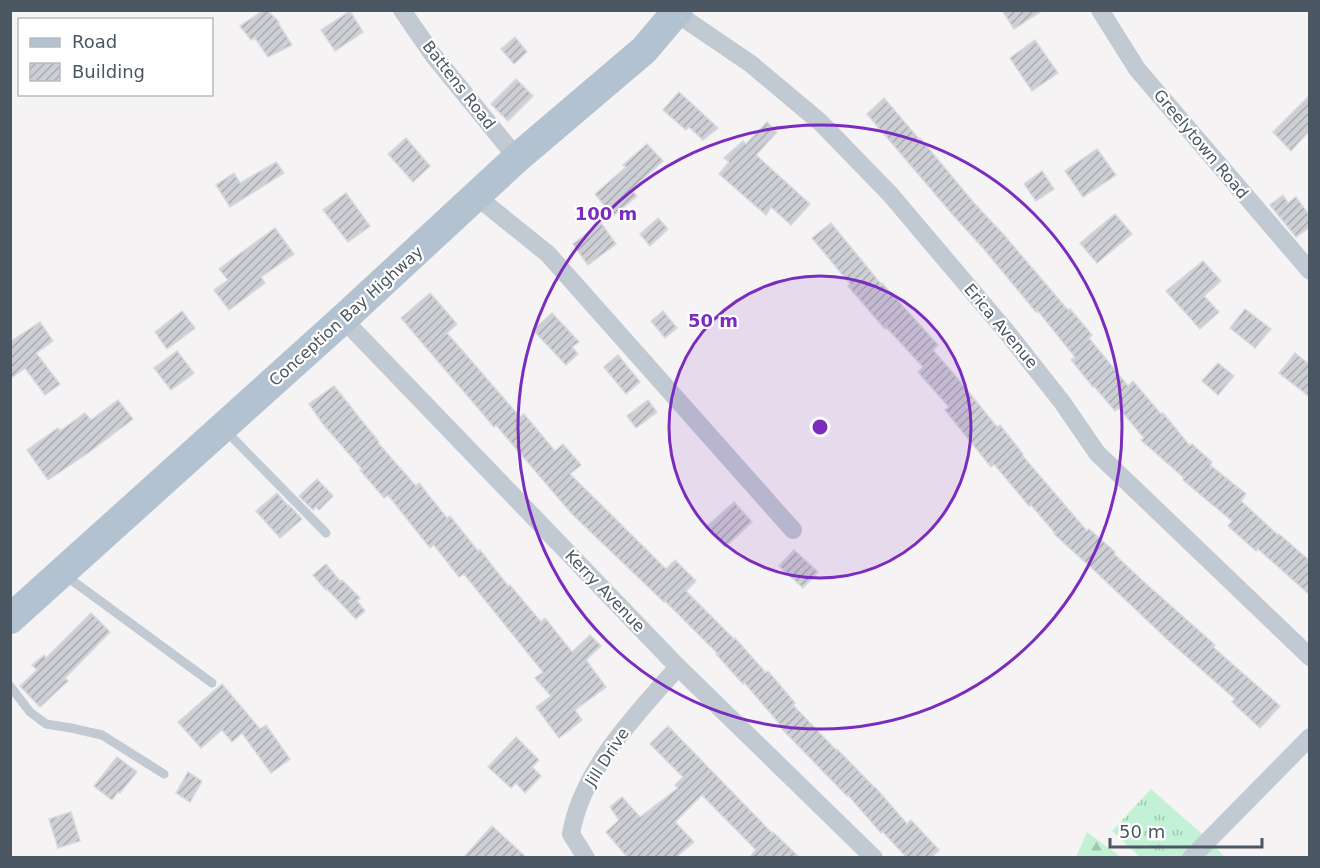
<svg xmlns="http://www.w3.org/2000/svg" width="1320" height="868" font-family="'DejaVu Sans',sans-serif">
  <defs>
    <pattern id="grass-tufts" width="24" height="20" patternUnits="userSpaceOnUse" patternTransform="scale(1.5)"><rect width="24" height="20" fill="#c3f1d5"/><path d="M3 7l-1-3M5 7V3M7 7l1-3M15 17l-1-3M17 17v-4M19 17l1-3" fill="none" stroke="#a0c6b0"/></pattern>
    <pattern id="forest-firs" width="22" height="20" patternUnits="userSpaceOnUse" patternTransform="scale(1.5)"><rect width="22" height="20" fill="#c3f1d5"/><path d="M5 1l3.5 6h-7zM16 11l3.5 6h-7z" fill="#a0c6b0"/></pattern>
    <pattern id="building-hatch" width="6" height="6" patternUnits="userSpaceOnUse" patternTransform="scale(1.5)"><rect width="6" height="6" fill="#cdcfd5"/><path d="M-1 1l2-2M0 6l6-6M5 7l2-2" fill="none" stroke="#a8abb0"/></pattern>
  </defs>
  <rect width="100%" height="100%" fill="#f5f3f3"/>
  <path fill="url(#grass-tufts)" d="M1151 789 1211 842 1225 857H1140L1112 831Z"/>
  <path fill="url(#forest-firs)" d="M1087 832 1121 857H1076Z"/>
  <g fill="url(#building-hatch)" stroke="#d7d9de" stroke-width="1.5">
    <path d="M264 10H267L279 22 278 23 292 45 268 57 255 38 251 40 240 26Z"/>
    <path d="M1002 10H1043L1014 29Z"/>
    <path d="M350 11 363 32 335 51 321 30Z"/>
    <path d="M515 37 527 52 514 64 501 49Z"/>
    <path d="M1035 40 1058 73 1032 91 1010 58Z"/>
    <path d="M516 79 533 96 508 121 491 104Z"/>
    <path d="M679 92 718 128 703 140 689 127 686 130 663 110Z"/>
    <path d="M1310 95V130L1291 151 1273 132Z"/>
    <path d="M884 98 919 139 920 138 974 203 1004 235 1068 310 1070 309 1092 335 1089 338 1128 386 1133 381 1161 414 1163 413 1190 446 1192 444 1212 462 1210 465 1246 494 1241 501 1278 535 1279 534 1310 561V595L1258 549 1256 551 1228 526 1232 521 1183 480 1184 478 1141 440 1144 438 1119 408 1115 411 1094 386 1093 387 1071 360 1075 357 1038 311 1036 312 983 248 953 215 867 114Z"/>
    <path d="M767 122 777 132 756 155 810 204 791 225 771 207 766 215 719 174 729 162 724 158 743 141 746 144Z"/>
    <path d="M406 138 430 166 413 182 388 154Z"/>
    <path d="M647 144 663 161 631 190 637 196 613 216 595 194 626 167 623 165Z"/>
    <path d="M1097 149 1116 175 1083 197 1065 171Z"/>
    <path d="M276 162 284 173 230 207 216 185 234 173 240 183Z"/>
    <path d="M1042 171 1054 189 1036 201 1024 184Z"/>
    <path d="M346 193 370 226 348 242 323 210Z"/>
    <path d="M1283 195 1288 203 1296 197 1310 216V227L1296 237 1270 205Z"/>
    <path d="M1115 214 1132 234 1097 263 1080 243Z"/>
    <path d="M658 218 668 229 650 246 640 234Z"/>
    <path d="M601 223 616 244 588 265 573 244Z"/>
    <path d="M831 223 881 284 882 283 938 345 933 350 959 380 997 427 1000 425 1023 454 1022 455 1087 531 1089 529 1115 552 1114 554 1143 581 1215 645 1213 647 1280 706 1260 728 1232 702 1235 699 1170 642 1095 571 1054 534 1055 533 1031 505 1029 506 994 464 991 467 945 410 949 407 918 372 923 367 887 328 885 329 848 286 850 284 812 238Z"/>
    <path d="M275 228 294 254 261 277 265 283 229 310 214 290 228 280 219 269Z"/>
    <path d="M1203 261 1221 281 1204 296 1219 312 1200 329 1166 291Z"/>
    <path d="M430 293 457 324 447 333 520 417 524 414 555 451 563 444 581 465 570 474 666 569 675 560 696 581 686 591 734 639 735 638 766 673 768 671 795 703 793 705 836 750 837 749 874 787H875L907 824 911 820 939 850 931 858H907L882 831 881 833 848 795 847 796 782 729 783 728 744 682 743 684 716 654 717 653 665 601 664 602 572 514 496 425 494 427 401 318Z"/>
    <path d="M1245 309 1271 329 1255 348 1230 328Z"/>
    <path d="M182 311 195 328 167 349 155 332Z"/>
    <path d="M663 311 677 328 665 338 651 321Z"/>
    <path d="M552 313 579 342 572 347 578 354 566 365 533 330Z"/>
    <path d="M40 322 53 341 36 353 60 384 45 395 25 368 10 379V342Z"/>
    <path d="M177 351 194 373 171 390 154 368Z"/>
    <path d="M1295 353 1310 365V397L1279 373Z"/>
    <path d="M618 355 640 382 626 394 604 367Z"/>
    <path d="M1218 363 1234 376 1218 395 1202 381Z"/>
    <path d="M334 386 379 442 378 443 416 486 419 483 447 518 450 516 478 551 480 550 509 587 510 585 541 622 545 618 572 652 590 635 601 646 586 660 606 687 575 710 582 720 559 738 536 707 551 696 535 678 543 672 464 574 459 577 434 545 430 548 388 495 384 498 360 470 362 469 323 424 309 404Z"/>
    <path d="M118 400 133 419 88 453 48 480 27 450 58 428 60 431 85 413 91 420Z"/>
    <path d="M648 400 657 412 636 428 627 416Z"/>
    <path d="M317 479 333 496 319 510 316 507 313 510 299 496Z"/>
    <path d="M277 493 288 506 289 505 302 519 280 538 256 511Z"/>
    <path d="M734 502 752 522 725 547 706 527Z"/>
    <path d="M794 550 818 572 803 588 779 566Z"/>
    <path d="M326 564 340 581 342 580 360 598 357 601 365 611 356 619 327 589 326 590 313 575Z"/>
    <path d="M91 613 110 632 65 678 68 681 40 707 20 686 37 670 32 665 44 655 46 658Z"/>
    <path d="M222 684 260 729 266 725 290 759 271 773 242 733 232 742 222 730 201 748 178 722Z"/>
    <path d="M668 726 772 833 773 832 800 858H749L756 850 702 795 675 822 694 842 675 858H628L606 832 619 820 610 807 622 797 640 817 678 788 675 785 683 777 650 744Z"/>
    <path d="M516 737 539 760 532 767 541 776 525 793 516 783 511 788 488 767Z"/>
    <path d="M117 757 137 772 120 793 118 792 112 800 94 786Z"/>
    <path d="M188 772 202 781 190 802 176 793Z"/>
    <path d="M71 812 80 841 58 848 49 819Z"/>
    <path d="M492 826 527 858H463Z"/>
  </g>
  <g fill="none" stroke-linecap="round" stroke-linejoin="round">
    <g stroke="#c1cad2" stroke-width="9">
      <path d="M226 431 326 533"/>
      <path d="M66 576 212 683"/>
      <path d="M10 686 30 712 46 724 71 728 102 735 164 774"/>
    </g>
    <g stroke="#c1cad2" stroke-width="18">
      <path d="M402 10 433 55 517 158"/>
      <path d="M1100 10 1137 69 1310 271"/>
      <path d="M676 13 751 64 820 122 890 194 1006 331 1062 402 1097 453 1310 657"/>
      <path d="M476 196 548 254 793 530"/>
      <path d="M343 319 678 667 874 858"/>
      <path d="M586 858 571 834C582 769 636 715 678 667"/>
      <path d="M1191 858 1310 737"/>
    </g>
    <path stroke="#b3c2d1" stroke-width="30" d="M10 619 343 319 517 158 644 50 678 10"/>
  </g>
  <circle cx="820" cy="427" r="151" fill="#7b2cbf" fill-opacity=".12"/>
  <g fill="none" stroke="#7b2cbf" stroke-width="3">
    <circle cx="820" cy="427" r="151"/>
    <circle cx="820" cy="427" r="302"/>
  </g>
  <g text-anchor="middle" dominant-baseline="central" stroke-width="4.5" stroke-linejoin="round" paint-order="stroke">
    <g font-size="16" fill="#4a5661" stroke="#fff">
      <text transform="translate(459 85) rotate(52)">Battens Road</text>
      <text transform="translate(1201 144) rotate(50)">Greelytown Road</text>
      <text transform="translate(346 316) rotate(-42)">Conception Bay Highway</text>
      <text transform="translate(1001 326) rotate(50)">Erica Avenue</text>
      <text transform="translate(605 591) rotate(46)">Kerry Avenue</text>
      <text transform="translate(607 757) rotate(-57)">Jill Drive</text>
    </g>
  </g>
  <circle cx="820" cy="427" r="9" fill="#7b2cbf" stroke="#fff" stroke-width="3"/>
  <g font-size="18" text-anchor="middle" font-weight="bold" fill="#7b2cbf" stroke="#fff" stroke-width="4.5" stroke-linejoin="round" paint-order="stroke">
    <text x="606" y="220">100 m</text>
    <text x="713" y="327">50 m</text>
  </g>
  <rect width="1320" height="868" fill="none" stroke="#4a5661" stroke-width="24"/>
  <rect x="18" y="18" width="195" height="78" fill="#ffffff" stroke="#b7bbc0" stroke-width="1.5"/>
  <rect x="30" y="38" width="30" height="9" fill="#b3c2d1" stroke="#b7bbc0" stroke-width="1.5"/>
  <text x="72" y="48" font-size="18" fill="#4a5661">Road</text>
  <rect x="30" y="63" width="30" height="18" fill="url(#building-hatch)" stroke="#b7bbc0" stroke-width="1.5"/>
  <text x="72" y="78" font-size="18" fill="#4a5661">Building</text>
  <path d="M1110 838v9h152v-9" fill="none" stroke="#4a5661" stroke-width="3"/>
  <text x="1119" y="838" font-size="18" fill="#4a5661" stroke="#ffffff" stroke-width="4.5" paint-order="stroke">50 m</text>
</svg>
